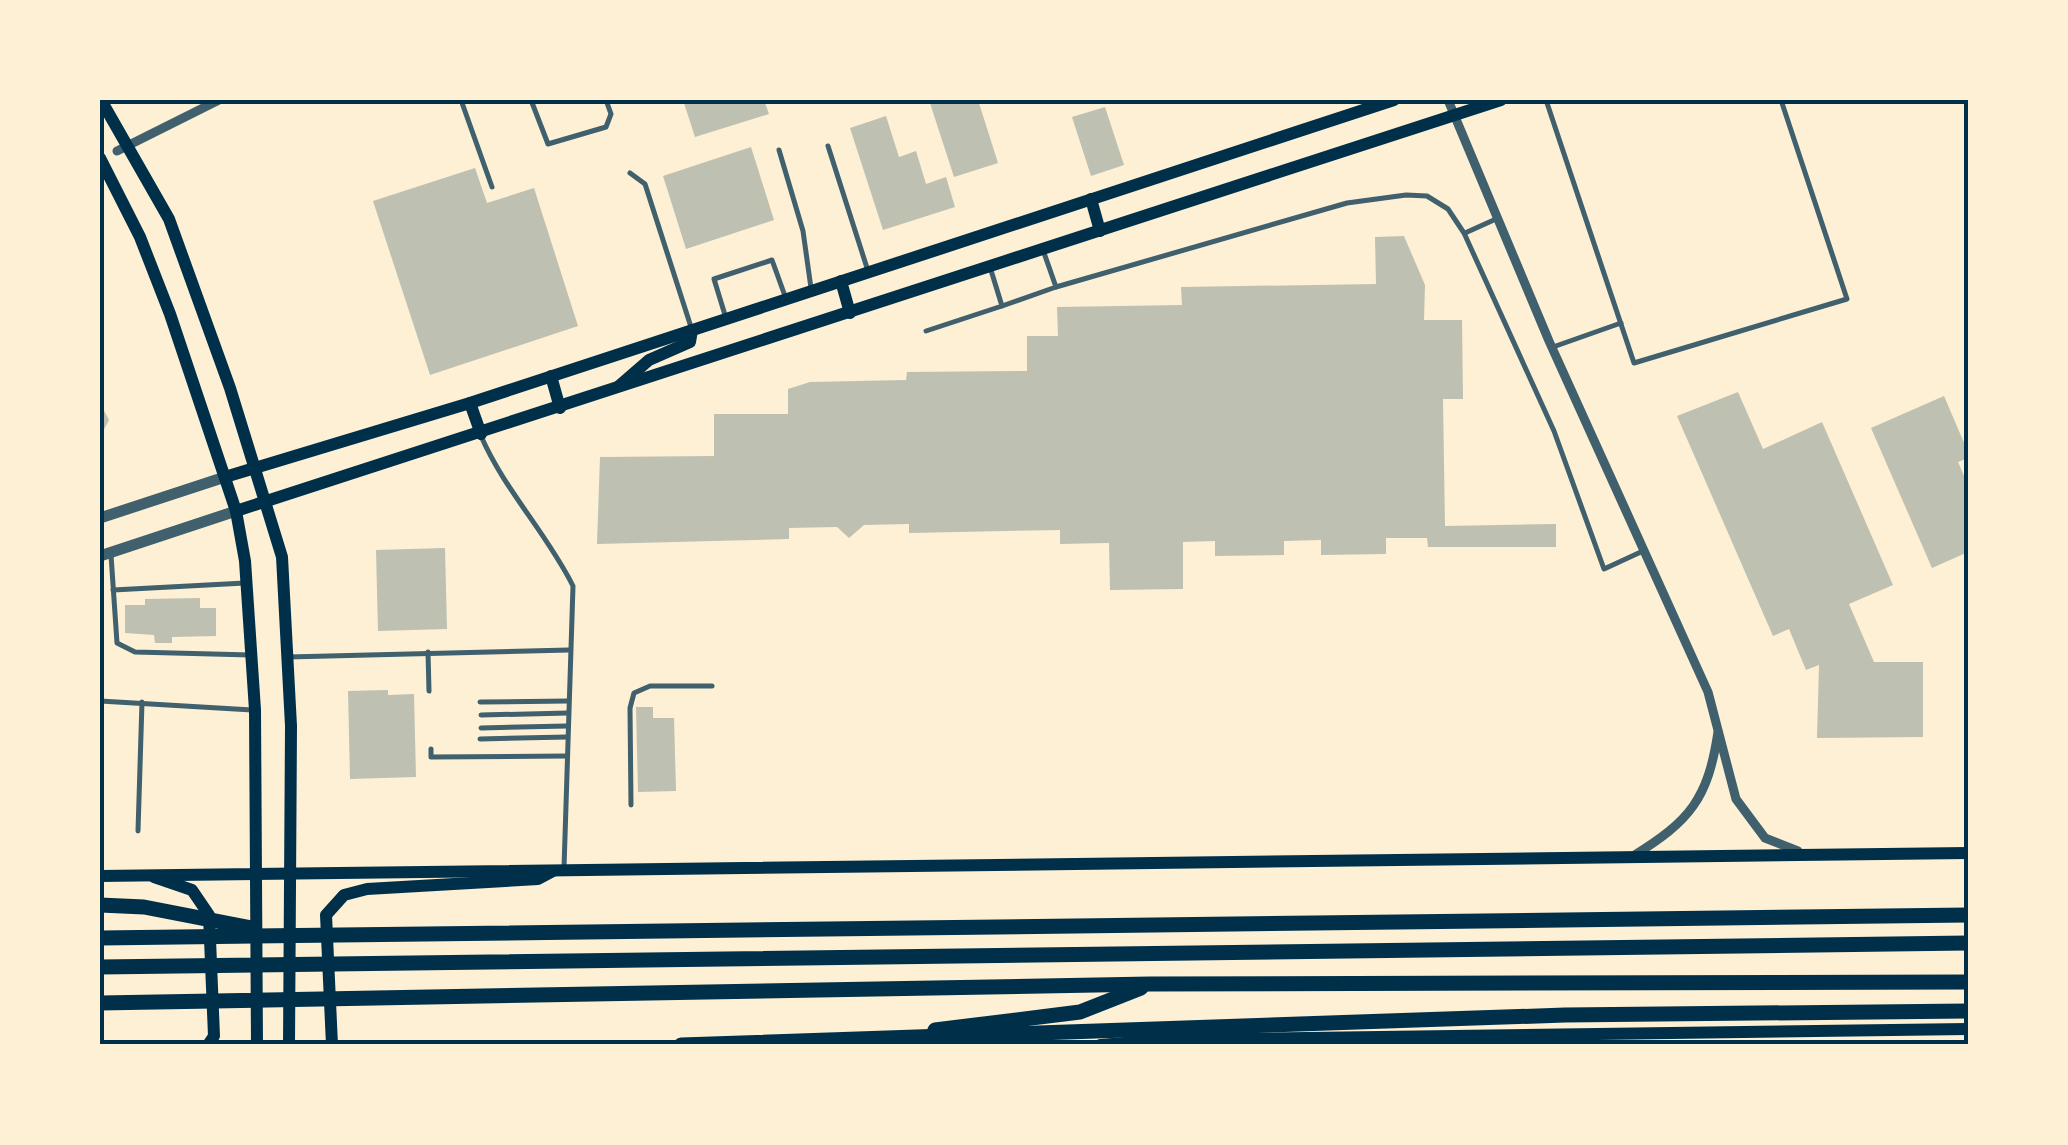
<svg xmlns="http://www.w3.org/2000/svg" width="2068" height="1145" font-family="Inter,sans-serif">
  <rect width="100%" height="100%" fill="#fdf0d5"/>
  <g fill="#bec0b2">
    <path d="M683 100H764L769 114 695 137Z"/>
    <path d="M929 100H978L998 163 954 177Z"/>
    <path d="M1105 107 1124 165 1091 176 1072 117Z"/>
    <path d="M886 116 899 157 916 151 926 184 946 177 955 207 883 230 850 128Z"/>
    <path d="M751 147 774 220 686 249 663 176Z"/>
    <path d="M475 168 487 203 534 188 578 326 430 375 373 201Z"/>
    <path d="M1404 236 1425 285 1424 320H1462L1463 399H1443L1445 526 1556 524V547H1428L1427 538H1386V554L1321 555V540L1284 541V555L1215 556V541L1183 542V589L1110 590 1109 543 1060 544V530L909 533V524L864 525 849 538 837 527 789 528V539L597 544 600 457 714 456V414H788V389L810 382 906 380 907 372 1027 371V336H1058L1057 307 1182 305 1181 287 1376 284 1375 237Z"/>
    <path d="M1738 392 1763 449 1822 422 1893 585 1849 604 1874 662H1923V737L1817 738 1819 665 1806 670 1789 629 1773 636 1677 416Z"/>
    <path d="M1944 396 1968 452V458L1958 462 1968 485V552L1932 568 1871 428Z"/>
    <path d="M100 403 109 420 100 437Z"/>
    <path d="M445 548 447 629 378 631 376 550Z"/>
    <path d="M200 598V608H216V636L172 637V643H155L154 635 125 633V605H145V599Z"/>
    <path d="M388 690V695L414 694 416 777 350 779 348 691Z"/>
    <path d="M636 707H653V718H674L676 791 638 792Z"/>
  </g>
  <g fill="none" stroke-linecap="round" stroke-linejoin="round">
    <g stroke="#3f606c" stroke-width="5">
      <path d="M461 100 492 187"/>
      <path d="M531 100 548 144 606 127 611 114 606 100"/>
      <path d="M1546 100 1634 363 1847 299 1781 100"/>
      <path d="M828 146 868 271"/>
      <path d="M779 150 803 231 811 288"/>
      <path d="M630 173 645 184 691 327"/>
      <path d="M1465 233 1496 219"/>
      <path d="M1056 287 1347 203 1406 195 1427 196 1448 209 1464 233 1554 431 1604 569 1643 551"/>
      <path d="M1002 306 1056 287 1043 250"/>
      <path d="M725 315 714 279 772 260 785 296"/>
      <path d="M926 331 1002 306 990 267"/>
      <path d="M1553 347 1621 323"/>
      <path d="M481 436C505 491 546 532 573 586L564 868"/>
      <path d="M111 555 117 643 135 652 251 655"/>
      <path d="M113 590 245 583"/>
      <path d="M428 652 429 691"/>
      <path d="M288 657 569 650"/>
      <path d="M100 701 252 710"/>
      <path d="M480 702 568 701"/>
      <path d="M481 715 568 713"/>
      <path d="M481 728 567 726"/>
      <path d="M480 739 567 737"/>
      <path d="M431 749V757L567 756"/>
      <path d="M631 805 630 708 634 693 650 686H712"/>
      <path d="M138 831 142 702"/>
    </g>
    <g stroke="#3f606c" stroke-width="9">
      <path d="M1448 100 1549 341 1708 692 1736 799 1765 838 1798 851"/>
      <path d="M117 151 219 100"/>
      <path d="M1633 856C1690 821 1708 799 1718 732"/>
    </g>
    <g stroke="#3f606c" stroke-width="11">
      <path d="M100 518 225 477"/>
      <path d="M100 556 236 511"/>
    </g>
    <g stroke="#003049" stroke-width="12">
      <path d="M101 100 169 219 230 388 282 557 291 726 289 1045"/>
      <path d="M100 158 140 237 170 314 236 511 245 561 255 710 257 1045"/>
      <path d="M1091 199 1100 231"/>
      <path d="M841 281 850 313"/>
      <path d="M551 376 560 408"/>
      <path d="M619 386 649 360 690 342 692 330"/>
      <path d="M470 403 481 434"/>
      <path d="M225 477 470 403 1394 100"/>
      <path d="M236 511 1501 100"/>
      <path d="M100 876 1968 853"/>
      <path d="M154 877 192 890 209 915 214 1036 208 1045"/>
      <path d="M332 1045 326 915 344 895 367 889 538 879 553 871"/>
      <path d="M1100 1045 1162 1040 1968 1029"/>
    </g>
    <g stroke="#003049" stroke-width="15">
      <path d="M100 905 144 907 252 928"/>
      <path d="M100 938 1968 915"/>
      <path d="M100 967 1968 943"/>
      <path d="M100 1003 1150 984 1968 982"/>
      <path d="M935 1030 1080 1012 1141 988"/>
      <path d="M681 1045 1565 1015 1968 1011"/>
    </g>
  </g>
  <rect width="2068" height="1145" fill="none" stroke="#fdf0d5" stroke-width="205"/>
  <rect x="102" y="102" width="1864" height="940" fill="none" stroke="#003049" stroke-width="4"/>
</svg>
